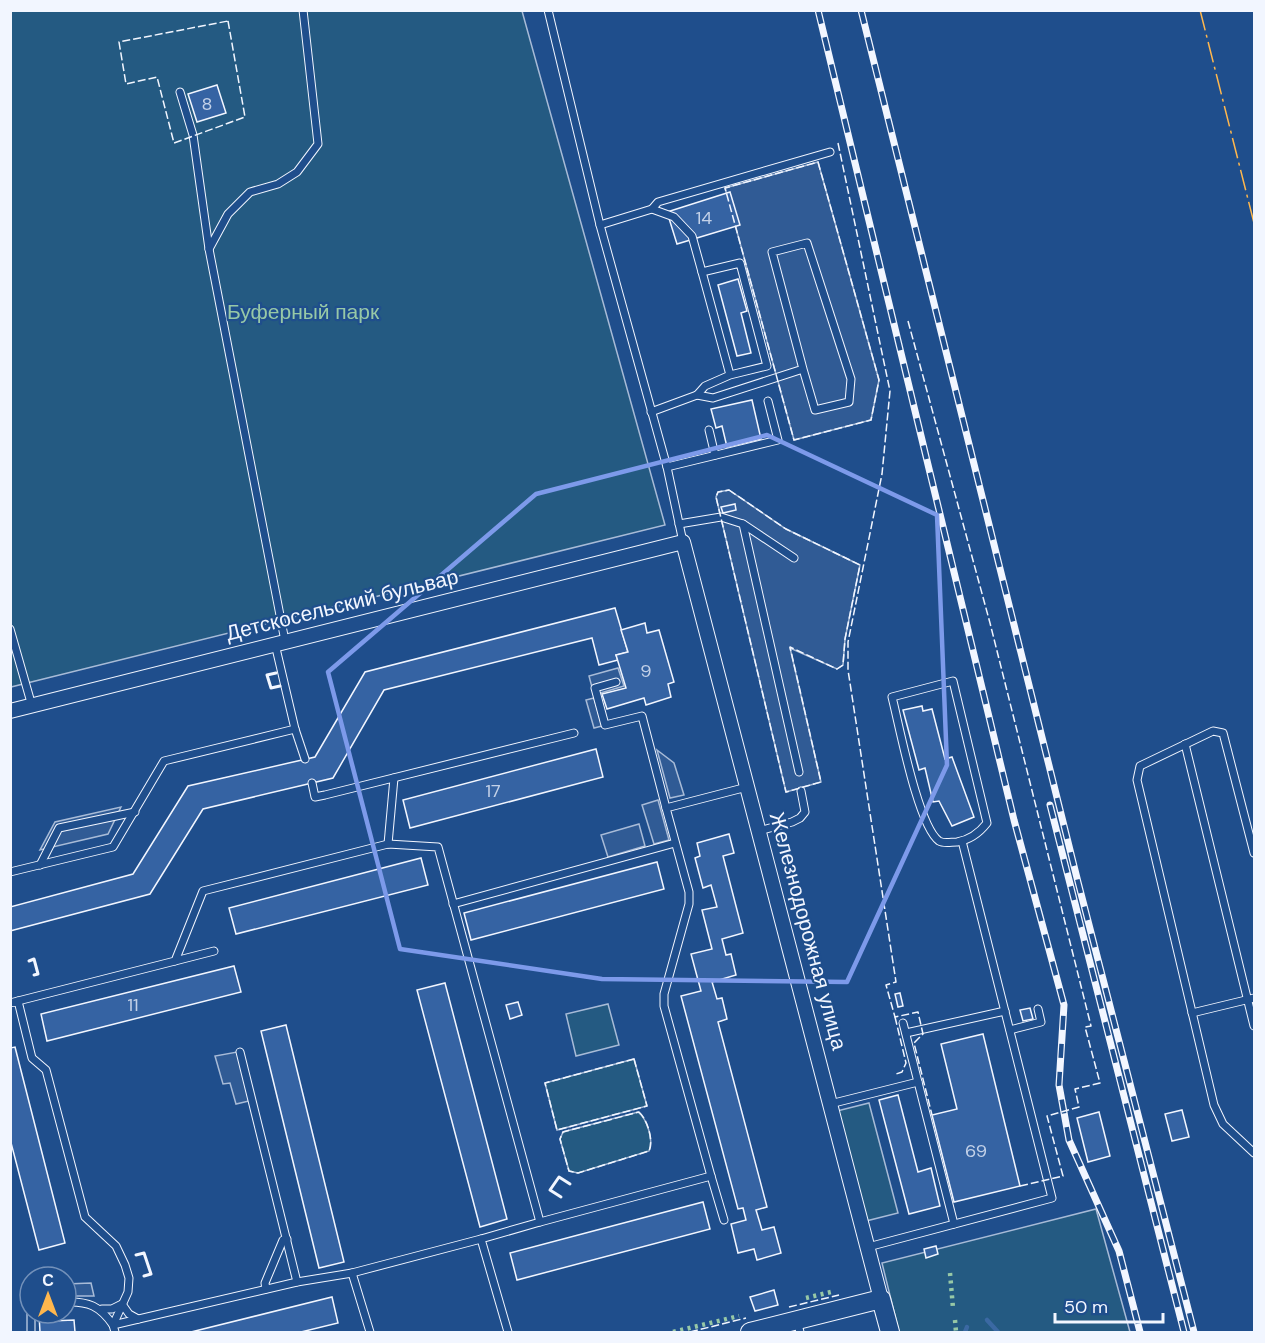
<svg xmlns="http://www.w3.org/2000/svg" width="1265" height="1343" font-family="'DM Sans',sans-serif">
  <rect width="100%" height="100%" fill="#1f4e8c"/>
  <g fill="#245a82" stroke="#a8bbd7" stroke-width="1.5">
    <path d="M10 11H522L665 525 11 687Z"/>
    <path d="M608 1004 619 1045 576 1056 566 1014Z"/>
    <path d="M634 1059 647 1106 557 1130 545 1083Z"/>
    <path d="M869 1103 898 1213 866 1221 837 1111Z"/>
    <path d="M638 1112C647 1119 654 1140 649 1151L578 1173 569 1171 560 1139 563 1132Z"/>
    <path d="M1096 1209 1130 1332H899L882 1263Z"/>
  </g>
  <g fill="#305b95" stroke="#a8bbd7" stroke-width="1.5">
    <path d="M818 162 879 380 871 420 794 440 725 188Z"/>
    <path d="M729 490 786 529 860 565 845 639 843 665 837 669 790 648 821 782 786 792 716 497 718 492Z"/>
    <path d="M618 668 624 686 594 695 589 676Z"/>
    <path d="M594 698 602 726 594 728 586 700Z"/>
    <path d="M657 750 674 763 684 795 670 798Z"/>
    <path d="M658 800 669 840 654 844 642 805Z"/>
    <path d="M121 807 108 834 40 850 55 822Z"/>
    <path d="M639 824 645 846 608 857 601 835Z"/>
    <path d="M237 1052 249 1101 236 1104 230 1083 223 1084 215 1056Z"/>
    <path d="M91 1283 94 1296H66V1284Z"/>
  </g>
  <g fill="none" stroke-linecap="round" stroke-linejoin="round">
    <g stroke="#3b69a3" stroke-width="4.5">
      <path d="M987 1320 998 1332"/>
      <path d="M965 1332 967 1327"/>
    </g>
  </g>
  <g fill="#3563a3" stroke="#f2f6ff" stroke-width="1.5">
    <path d="M217 85 226 113 197 122 188 94Z"/>
    <path d="M730 192 740 225 677 244 667 212Z"/>
    <path d="M738 279 747 311 741 313 751 353 737 356 718 285Z"/>
    <path d="M752 400 761 439 727 447 722 426 716 428 711 409Z"/>
    <path d="M735 504 736 510 723 513 721 507Z"/>
    <path d="M615 608 628 652 616 655 618 660 599 665 592 638 384 690 333 778 203 809 150 894 10 931V907L133 874 188 786 315 757 365 672Z"/>
    <path d="M645 623 647 633 659 630 674 682 668 684 671 697 646 705 644 698 607 709 602 694 626 688 616 655 628 652 621 630Z"/>
    <path d="M922 706 923 711 932 709 945 759 952 757 974 817 952 826 939 801 933 802 925 768 919 770 903 710Z"/>
    <path d="M596 749 603 777 410 828 403 800Z"/>
    <path d="M729 834 734 853 723 856 743 933 722 939 726 955 731 954 736 975 712 982 717 999 722 998 727 1019 718 1022 767 1207 756 1210 762 1230 774 1227 781 1253 757 1260 754 1249 738 1253 731 1224 746 1220 743 1208 738 1209 681 996 701 991 691 954 712 949 702 910 717 907 711 885 703 888 695 858 700 856 697 843Z"/>
    <path d="M421 858 428 885 236 934 229 908Z"/>
    <path d="M657 862 664 889 471 940 464 913Z"/>
    <path d="M234 966 241 992 47 1041 41 1014Z"/>
    <path d="M445 983 507 1219 480 1227 417 990Z"/>
    <path d="M900 993 903 1006 898 1007 895 994Z"/>
    <path d="M518 1002 522 1015 510 1019 506 1005Z"/>
    <path d="M1030 1008 1033 1019 1023 1021 1020 1010Z"/>
    <path d="M286 1025 344 1262 319 1268 261 1031Z"/>
    <path d="M983 1034 1020 1186 954 1202 932 1115 957 1109 941 1044Z"/>
    <path d="M15 1047 65 1243 39 1250 10 1139V1048Z"/>
    <path d="M898 1095 918 1172 931 1168 940 1206 909 1214 879 1100Z"/>
    <path d="M1182 1110 1189 1137 1172 1141 1165 1114Z"/>
    <path d="M1099 1112 1110 1156 1088 1162 1077 1118Z"/>
    <path d="M703 1202 710 1229 517 1280 510 1253Z"/>
    <path d="M936 1246 938 1254 926 1258 924 1249Z"/>
    <path d="M774 1290 778 1305 755 1311 750 1297Z"/>
    <path d="M332 1297 338 1323 301 1332H191Z"/>
    <path d="M39 1314H50L51 1321 74 1320 75 1332H40Z"/>
  </g>
  <g fill="none" stroke-linecap="round" stroke-linejoin="round">
    <defs>
      <g id="lane">
        <path d="M548 10 600 225 667 467 683 542"/>
        <path d="M180 92 193 135 209 249 285 641"/>
        <path d="M652 209 674 217 692 236 702 272"/>
        <path d="M600 225 652 209 658 202 830 152"/>
        <path d="M209 249 228 214 250 192 278 184 297 172 318 144 303 10"/>
        <path d="M697 395 713 398 803 369 772 252 807 243 851 379 849 402 815 410 803 369"/>
        <path d="M651 412 697 395 705 386 730 375 767 366 740 263 702 272 730 375"/>
        <path d="M709 430 715 455"/>
        <path d="M667 467 778 440 768 401"/>
        <path d="M679 524 721 517 743 524 799 772"/>
        <path d="M743 524 794 558"/>
        <path d="M10 629 32 706"/>
        <path d="M953 681 987 823C980 832 969 840 957 842 951 842 944 844 939 841 918 826 899 724 892 697Z"/>
        <path d="M616 682 595 688 605 725 642 716 666 808"/>
        <path d="M295 729 305 759"/>
        <path d="M1185 744 1254 1026"/>
        <path d="M312 783 315 797 325 795 574 733"/>
        <path d="M759 831 792 822 800 818 805 812 801 791"/>
        <path d="M388 844 394 778"/>
        <path d="M1254 853 1223 733 1213 731 1140 766 1137 780 1214 1105 1223 1124 1254 1153"/>
        <path d="M40 865 59 828 135 812"/>
        <path d="M10 872 113 847 164 761 295 729 275 644"/>
        <path d="M453 904 675 843"/>
        <path d="M175 961 214 951"/>
        <path d="M18 1001 175 961 203 891 388 844 438 847 540 1222 481 1239 508 1332"/>
        <path d="M10 1003 18 1001 32 1058 46 1070 85 1217 116 1246 125 1265 129 1278 128 1292 113 1325 115 1332"/>
        <path d="M1192 1013 1254 998"/>
        <path d="M903 1023 954 1224"/>
        <path d="M1010 1030 1041 1022 1038 1009"/>
        <path d="M906 1033 1005 1011"/>
        <path d="M240 1052 297 1282"/>
        <path d="M830 1104 918 1082"/>
        <path d="M711 1176 724 1220"/>
        <path d="M540 1222 711 1176 664 1006V994L689 904V892L666 808 747 787"/>
        <path d="M868 1247 1052 1198 962 841"/>
        <path d="M352 1273 481 1239"/>
        <path d="M266 1289 265 1283 283 1240 287 1239"/>
        <path d="M66 1302C88 1301 100 1306 113 1325L297 1282 352 1273 370 1332"/>
        <path d="M102 1309H112L122 1304 129 1314 138 1319"/>
        <path d="M31 1313V1332"/>
        <path d="M797 1321 800 1332"/>
      </g>
      <path id="street" d="M10 711 683 542 881 1299"/>
      <path id="secondary" d="M750 1332 881 1299 890 1332"/>
    </defs>
    <use href="#lane" stroke="#f2f6ff" stroke-width="9"/>
    <use href="#street" stroke="#f2f6ff" stroke-width="16"/>
    <use href="#secondary" stroke="#f2f6ff" stroke-width="20"/>
    <use href="#lane" stroke="#1f4e8c" stroke-width="7"/>
    <use href="#street" stroke="#1f4e8c" stroke-width="14"/>
    <use href="#secondary" stroke="#1f4e8c" stroke-width="18"/>
    <defs>
      <g id="rail">
        <path d="M818 10 1014 820 1064 1005 1059 1085 1069 1140 1119 1251 1140 1332"/>
        <path d="M861 10 1078 882 1194 1332"/>
        <path d="M1050 805 1184 1332"/>
      </g>
    </defs>
    <use href="#rail" stroke="#f2f6ff" stroke-width="7"/>
    <use href="#rail" stroke="#1f4e8c" stroke-width="4.5" stroke-dasharray="14" stroke-linecap="butt"/>
    <g stroke="#97c8a6" stroke-width="4.5" stroke-dasharray="3 4.5" stroke-linecap="butt">
      <path d="M950 1273 953 1308"/>
      <path d="M806 1298 835 1291"/>
      <path d="M955 1320 956 1332"/>
      <path d="M673 1332 739 1316"/>
    </g>
    <g stroke="#f2f6ff" stroke-width="1.5" stroke-dasharray="8 3" stroke-linecap="butt">
      <path d="M228 21 245 117 174 143 157 77 126 84 119 42Z"/>
      <path d="M838 143 890 391 882 474 848 642V670L896 982 886 985 895 1017 918 1012 923 1034 914 1043 932 1115"/>
      <path d="M818 162 879 380 871 420 794 440 725 188Z"/>
      <path d="M908 321 990 623 1091 1026 1085 1027 1100 1083 1075 1089 1079 1107 1047 1116 1063 1176 1020 1186"/>
      <path d="M729 490 786 529 860 565 845 639 843 665 837 669 790 647 821 782 786 792 716 497 718 492Z"/>
      <path d="M895 1017 906 1063 902 1072 896 1074"/>
      <path d="M634 1059 647 1106 557 1130 545 1083Z"/>
      <path d="M639 1112C647 1119 654 1140 649 1151L578 1173 569 1171 560 1139 563 1132Z"/>
      <path d="M789 1307 839 1295"/>
      <path d="M690 1332 746 1318"/>
    </g>
    <g stroke="#f2f6ff" stroke-width="3">
      <path d="M276 673 267 675 271 688 280 686"/>
      <path d="M29 961 34 959 38 974 34 975"/>
      <path d="M561 1197 550 1190 559 1177 570 1184"/>
      <path d="M136 1255 144 1253 151 1274 144 1276"/>
    </g>
    <path stroke="#ffb74d" stroke-width="1.5" stroke-dasharray="21 4.5 3 4.5" stroke-linecap="butt" d="M1200 10 1254 223"/>
  </g>
  <path fill="none" stroke="#7d9aea" stroke-width="4.5" stroke-linejoin="round" d="M767 435 937 515 947 765 847 982 602 979 400 949 328 672 536 494Z"/>
  <g text-anchor="middle" dominant-baseline="central" stroke-width="4.5" stroke-linejoin="round" paint-order="stroke">
    <g font-size="18" fill="#c3d1e8">
      <text x="207" y="104">8</text>
      <text x="704" y="218">14</text>
      <text x="646" y="671">9</text>
      <text x="493" y="791">17</text>
      <text x="133" y="1005">11</text>
      <text x="976" y="1151">69</text>
    </g>
    <g font-size="21" fill="#97c8a6" stroke="#1f4e8c">
      <text x="303" y="312">Буферный парк</text>
    </g>
    <g font-size="21" fill="#f2f6ff" stroke="#1f4e8c">
      <text transform="translate(342 605) rotate(-14)">Детскосельский бульвар</text>
      <text transform="translate(808 931) rotate(75)">Железнодорожная улица</text>
    </g>
  </g>
  <rect width="1265" height="1343" fill="none" stroke="#f2f6ff" stroke-width="24"/>
  <g transform="translate(48 1295)"><circle r="28" fill="#1f4e8c" stroke="#7391ba" stroke-width="1.5"/>
  <path d="M0-4.5L10 22L0 15L-10 22Z" fill="#ffb74d"/>
  <text y="-9" font-size="16" font-weight="bold" text-anchor="middle" fill="#f2f6ff">С</text>
  </g>
  <path d="M1055 1313v9h108v-9" fill="none" stroke="#f2f6ff" stroke-width="3"/>
  <text x="1064" y="1313" font-size="18" fill="#f2f6ff" stroke="#1f4e8c" stroke-width="4.5" paint-order="stroke">50 m</text>
</svg>
